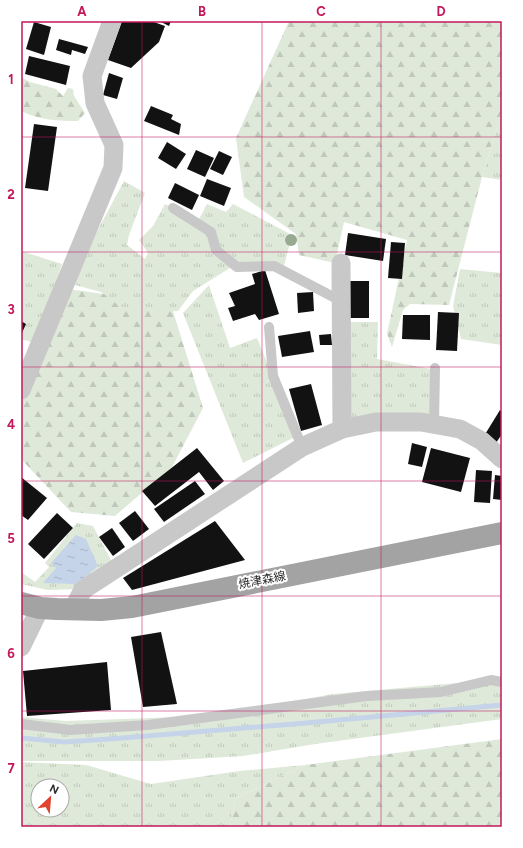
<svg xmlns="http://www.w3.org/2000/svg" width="523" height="848" font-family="Figtree,'Noto Sans JP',sans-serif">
  <defs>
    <pattern id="grass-tufts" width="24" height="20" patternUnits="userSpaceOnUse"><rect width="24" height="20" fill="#dee9d9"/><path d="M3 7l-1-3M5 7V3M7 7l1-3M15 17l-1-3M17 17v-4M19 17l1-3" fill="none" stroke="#bfc8ba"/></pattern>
    <pattern id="forest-firs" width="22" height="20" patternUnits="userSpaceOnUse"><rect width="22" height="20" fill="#dee9d9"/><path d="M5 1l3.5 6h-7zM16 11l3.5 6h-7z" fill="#bfc8ba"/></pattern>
    <pattern id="water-ripples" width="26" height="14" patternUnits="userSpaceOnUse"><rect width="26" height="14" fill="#c5d4e9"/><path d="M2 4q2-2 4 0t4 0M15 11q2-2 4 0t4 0" fill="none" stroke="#a9b6c8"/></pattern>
  </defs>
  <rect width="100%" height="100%" fill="#fff"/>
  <g fill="url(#grass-tufts)" fill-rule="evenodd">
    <path d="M502 110V180L482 177Z"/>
    <path d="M124 181 145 193 129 235 127 245 145 259 148 253 139 240 153 226 165 204 198 221 207 204 226 212 233 204 292 235 284 266 238 263 193 291 178 311 128 313 101 292 75 285 80 263Z"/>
    <path d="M21 251 62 264 35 343 21 339Z"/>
    <path d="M460 269 502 273V345L461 339 453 306Z"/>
    <path d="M209 285 230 348 257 338 297 436 243 463 183 313Z"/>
    <path d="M350 322H378L377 359 431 369V417L349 421Z"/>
    <path d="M77 523 93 526 112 562 79 589 48 590 21 584V572L35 582 49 567 45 563Z"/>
    <path d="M502 679V719L315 744 243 756 159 761H21V717L66 721 209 716 333 694Z"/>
    <path d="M21 762 86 765 151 784 239 771 305 765 235 799 230 827H21ZM38 786H62V810H38Z"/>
  </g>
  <g fill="url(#forest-firs)">
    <path d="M289 21H502V110L482 177 449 305 410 304 403 310 392 347 387 334 407 240 344 222 335 263 299 255 296 234 244 197 236 138Z"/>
    <path d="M21 77 30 82 56 89 63 96 68 88 73 89 74 96 85 113 78 121C59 121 38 120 21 111Z"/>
    <path d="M68 289 104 294 123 309 173 311 203 408 172 467 115 516 71 512 21 459V392Z"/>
    <path d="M502 739V827H230L235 799 305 765Z"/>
  </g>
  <path fill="url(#water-ripples)" d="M76 535 86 539 98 566 77 584 43 583 56 568 51 563Z"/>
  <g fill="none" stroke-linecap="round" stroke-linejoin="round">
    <path stroke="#c5d4e9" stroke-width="5" d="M21 738 64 742 110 739 306 723 502 705"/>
  </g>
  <g fill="#121212">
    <path d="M122 21H151L165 26 159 42 131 68 108 60Z"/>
    <path d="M159 21H171L169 26Z"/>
    <path d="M34 22 51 27 44 55 26 49Z"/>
    <path d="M59 39 88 47 85 54 72 50 71 55 56 50Z"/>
    <path d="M29 56 70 66 66 85 25 74Z"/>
    <path d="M109 73 123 78 117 99 103 95Z"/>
    <path d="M151 106 173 115 171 119 181 124 179 135 144 121Z"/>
    <path d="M34 124 57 127 48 191 25 188Z"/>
    <path d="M167 142 186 154 176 169 158 158Z"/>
    <path d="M196 150 214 158 205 177 187 169Z"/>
    <path d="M219 151 232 157 223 175 210 169Z"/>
    <path d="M207 179 231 188 224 206 200 196Z"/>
    <path d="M175 183 199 195 192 210 168 198Z"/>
    <path d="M348 233 386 239 383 261 345 255Z"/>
    <path d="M391 242 405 243 402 279 388 278Z"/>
    <path d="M265 270 279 314 259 320 255 314 233 321 228 308 235 306 229 293 255 284 252 274Z"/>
    <rect x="350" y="281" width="19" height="37"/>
    <path d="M313 292 314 311 298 313 297 293Z"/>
    <path d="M438 312 459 313 457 351 436 350Z"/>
    <path d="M403 315H430V340L402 339Z"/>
    <path d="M21 321 26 324 21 335Z"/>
    <path d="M310 331 314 352 282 357 278 336Z"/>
    <path d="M331 334 332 345H320L319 335Z"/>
    <path d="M311 384 322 425 301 431 289 389Z"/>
    <path d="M500 410 502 412V434L496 443 484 436Z"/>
    <path d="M412 443 427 447 422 467 408 464Z"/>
    <path d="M197 448 224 481 213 490 199 472 155 506 142 491Z"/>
    <path d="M431 448 470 458 461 492 422 482Z"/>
    <path d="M476 470 492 471 490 503 474 502Z"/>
    <path d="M495 475 502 476V500L493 499Z"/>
    <path d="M21 477 47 498 28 520 21 515Z"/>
    <path d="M195 481 205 494 164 522 154 509Z"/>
    <path d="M135 511 149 529 133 541 119 523Z"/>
    <path d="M57 513 73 528 44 559 28 544Z"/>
    <path d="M215 521 245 560 132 590 123 578Z"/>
    <path d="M112 528 125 547 113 556 99 537Z"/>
    <path d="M161 632 177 704 143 707 131 637Z"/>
    <path d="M107 662 111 710 27 716 23 671Z"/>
  </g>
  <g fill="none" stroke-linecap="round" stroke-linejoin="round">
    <g stroke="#c8c8c8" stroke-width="10">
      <path d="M173 208 211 232 216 250 237 267 274 266 341 301"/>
      <path d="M269 327 273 376 302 447"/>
      <path d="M434 424 435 368"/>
      <path d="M21 724 70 730 148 725 367 696 441 692 491 680 502 682"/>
    </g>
    <g stroke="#c8c8c8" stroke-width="19">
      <path d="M341 263 342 429"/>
      <path d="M21 390 113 168 114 145 95 103 92 76 112 21"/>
      <path d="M73 609 83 590 302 447 342 429 376 422H421L460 429 482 441 502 459"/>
      <path d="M21 647 40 608"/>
    </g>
    <path stroke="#a3a3a3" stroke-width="22" d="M21 603 40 608 57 609 101 610 132 607 502 533"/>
  </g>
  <circle fill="#99aa93" cx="291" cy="240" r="6"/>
  <path fill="none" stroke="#c2185b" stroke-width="1" stroke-opacity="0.55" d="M142 21V827M262 21V827M381 21V827M21 137H502M21 252H502M21 367H502M21 481H502M21 596H502M21 711H502"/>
  <g text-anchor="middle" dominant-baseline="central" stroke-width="4" stroke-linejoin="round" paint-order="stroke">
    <g font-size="12" fill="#2b2b2b" stroke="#fff">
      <text transform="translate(262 580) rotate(-11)">焼津森線</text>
    </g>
  </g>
  <rect width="523" height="848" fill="none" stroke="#ffffff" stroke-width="44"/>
  <g transform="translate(50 798) rotate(26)"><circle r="19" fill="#ffffff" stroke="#aaaaaa"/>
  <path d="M0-3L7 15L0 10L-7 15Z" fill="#e0442f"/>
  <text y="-6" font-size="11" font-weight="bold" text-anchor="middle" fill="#2b2b2b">N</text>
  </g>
  <rect x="22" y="22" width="479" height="804" fill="none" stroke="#c2185b" stroke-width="1.5"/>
  <g font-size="13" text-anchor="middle" font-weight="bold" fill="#c2185b">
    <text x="82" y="16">A</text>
    <text x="202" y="16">B</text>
    <text x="321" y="16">C</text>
    <text x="441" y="16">D</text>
    <text x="11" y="84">1</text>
    <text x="11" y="199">2</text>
    <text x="11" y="314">3</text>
    <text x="11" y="429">4</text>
    <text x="11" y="543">5</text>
    <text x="11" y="658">6</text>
    <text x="11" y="773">7</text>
  </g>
</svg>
